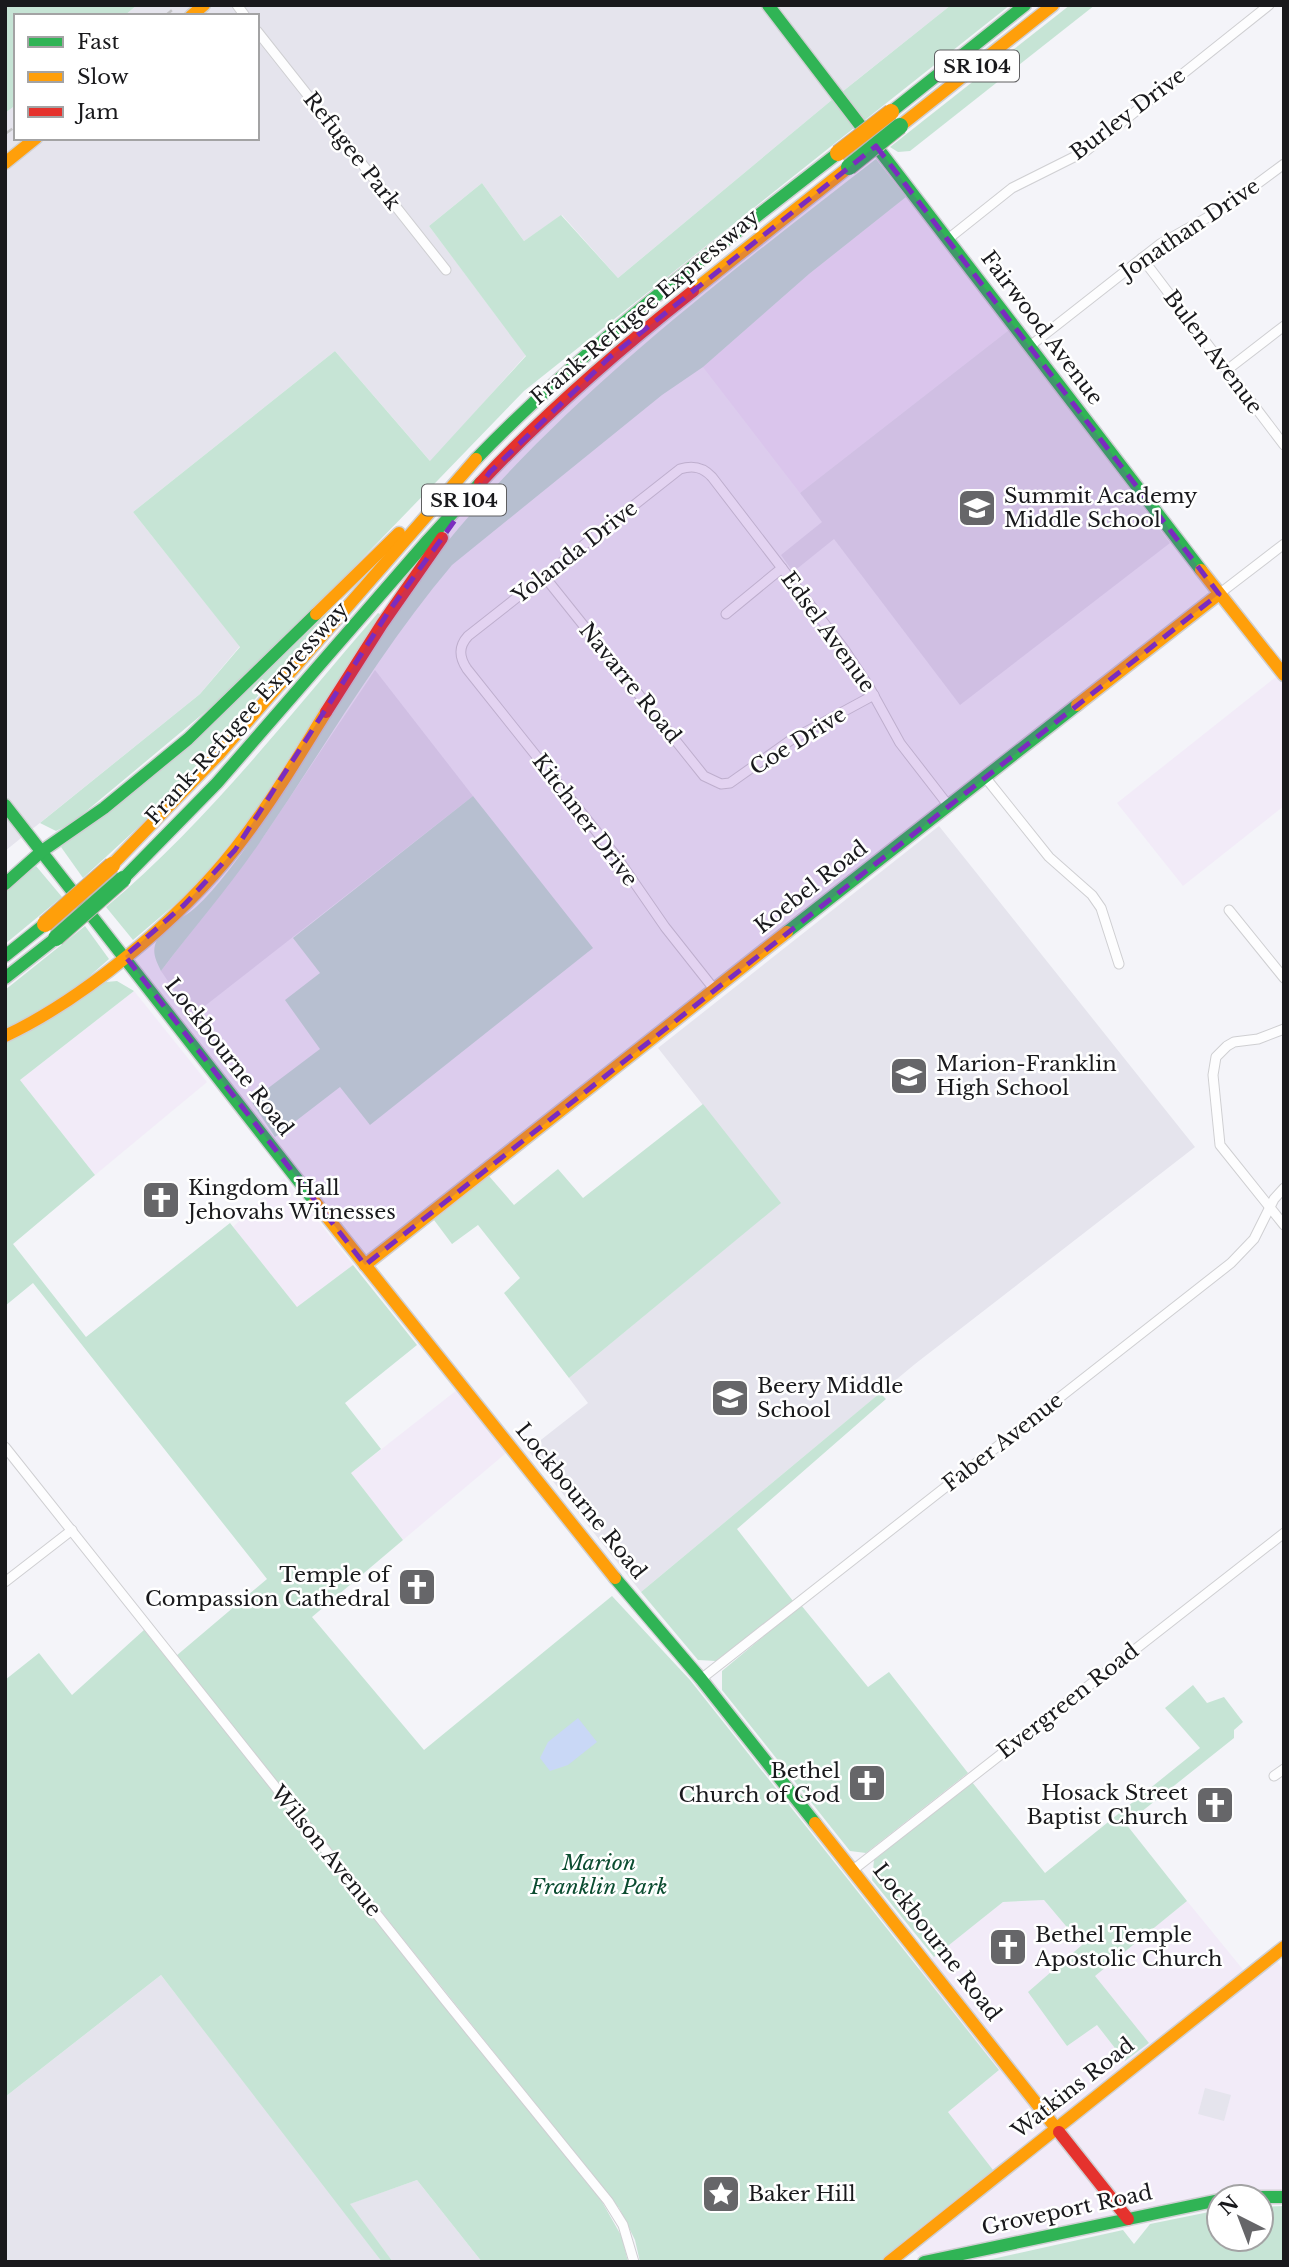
<svg xmlns="http://www.w3.org/2000/svg" width="1289" height="2267" font-family="'Libre Baskerville',serif">
  <rect width="100%" height="100%" fill="#f4f4f9"/>
  <g fill="#f2ebf8">
    <path d="M906 197 1009 330 800 493 703 367 809 274Z"/>
    <path d="M1277 676 1284 684V806L1183 886 1117 803Z"/>
    <path d="M134 991 207 1082 95 1175 20 1080Z"/>
    <path d="M284 1178 353 1265 297 1307 233 1227Z"/>
    <path d="M462 1386 512 1448 403 1540 351 1473Z"/>
    <path d="M1044 1900 1083 1945 1066 2046 1097 2025 1125 2061 1149 2043 1094 1976 1187 1901 1245 1972 1270 1952 1284 1970V2192H1234L919 2256 906 2239 992 2170 948 2112 999 2070 918 1969 1003 1902Z"/>
  </g>
  <g fill="#e5e4ed">
    <path d="M137 5H951L833 99 618 278 562 215 524 241 482 183 429 226 526 355 431 462 335 351 133 512 240 646 200 694 5 851V113L16 105V138H257V16H124Z"/>
    <path d="M1009 330 1170 543 960 705 834 539 793 572 781 555 822 522 800 493Z"/>
    <path d="M375 670 473 796 192 1016 161 971 262 839Z"/>
    <path d="M939 826 1195 1147 915 1364 641 1592 528 1450 588 1403 569 1378 780 1203 658 1048Z"/>
    <path d="M161 1975 306 2161 382 2262H5V2097Z"/>
    <path d="M1205 2088 1231 2095 1224 2121 1198 2114Z"/>
    <path d="M417 2180 482 2262H393L349 2204Z"/>
  </g>
  <g fill="#c6e4d5">
    <path d="M5 5H137L124 16H16V105L5 113Z"/>
    <path d="M951 5H1010L865 120 842 92Z"/>
    <path d="M1070 5H1095L910 151 898 152 890 147Z"/>
    <path d="M833 99 854 128 524 391 325 597 223 697 72 823 56 831 40 823 200 694 240 647 133 512 335 351 430 461 526 356 429 226 482 183 524 241 561 215 618 278Z"/>
    <path d="M876 159 906 197 809 274 703 367 662 395 452 565C381 649 326 745 264 836 233 883 195 926 161 971 156 960 151 952 157 940 163 926 184 918 195 908 221 884 243 851 264 822 303 766 337 705 373 647 385 629 396 609 409 591 535 419 709 289 876 159Z"/>
    <path d="M329 610 332 612 158 809 83 878 61 847Z"/>
    <path d="M378 613 380 614 251 818 192 890 133 940 106 907C208 822 291 713 378 613Z"/>
    <path d="M473 796 593 948 370 1125 340 1087 275 1137 251 1101 320 1049 285 1000 320 973 293 938Z"/>
    <path d="M36 866 62 897 5 944V891Z"/>
    <path d="M85 926 109 959 76 988 5 1030V990Z"/>
    <path d="M117 981 134 991 20 1080 95 1175 13 1244 86 1337 230 1223 297 1307 353 1265 417 1345 345 1403 381 1449 351 1473 403 1540 312 1617 424 1750 612 1596 690 1680 999 2070 948 2112 993 2170 906 2239 884 2260 880 2262H640L635 2240 619 2208 176 1656 267 1579 33 1283 5 1306V1250L7 1248 5 1245V1043L106 982Z"/>
    <path d="M703 1104 781 1203 569 1378 504 1293 520 1278 478 1225 452 1244 434 1220 489 1176 514 1205 558 1169 583 1198Z"/>
    <path d="M880 1393 886 1399 737 1529 793 1601 716 1661 698 1660 641 1592Z"/>
    <path d="M801 1605 868 1687 889 1672 968 1773 866 1853 850 1851 722 1690V1671Z"/>
    <path d="M144 1630 597 2193 622 2237 628 2262H482L417 2180 350 2204 393 2262H382L161 1975 5 2097V1680L39 1653 72 1695Z"/>
    <path d="M1193 1685 1207 1703 1224 1697 1243 1722 1234 1730V1738L1126 1824 1187 1901 1095 1976 1149 2043 1125 2061 1097 2025 1067 2046 1028 1992 1082 1945 1044 1900 1003 1902 934 1957 872 1880 874 1860 972 1782 1045 1873 1200 1748 1165 1708Z"/>
    <path d="M1284 2206V2262H979L1123 2230 1134 2244 1150 2224 1219 2210V2239H1261V2207Z"/>
  </g>
  <path fill="#c9d8f6" d="M578 1718 597 1742 568 1765 550 1771 540 1758 548 1742Z"/>
  <g fill="none" stroke-linecap="round" stroke-linejoin="round">
    <defs>
      <g id="street">
        <path d="M237 5 245 16"/>
        <path d="M257 31 446 270"/>
        <path d="M948 239 1012 188 1086 151 1269 5"/>
        <path d="M1142 258 1284 445"/>
        <path d="M1030 346 1160 244 1226 207 1284 164"/>
        <path d="M1227 370 1284 326"/>
        <path d="M544 576 704 776 721 784 730 783 791 740 874 695"/>
        <path d="M1219 594 1284 544"/>
        <path d="M726 614 782 568"/>
        <path d="M985 777 1049 857 1092 895 1101 908 1119 964"/>
        <path d="M1229 910 1284 978"/>
        <path d="M714 989 665 927 616 856 467 669C459 657 458 647 468 636L680 469C693 465 703 467 712 477L844 649 868 685 900 743 948 805"/>
        <path d="M1284 1029 1258 1039 1234 1042 1227 1046 1216 1057 1213 1075 1220 1145 1284 1225"/>
        <path d="M5 1447 445 2000 608 2201 623 2225 634 2262"/>
        <path d="M5 1582 72 1530"/>
        <path d="M701 1679 1231 1263 1254 1239 1274 1199 1284 1188"/>
        <path d="M1274 1776 1284 1769"/>
        <path d="M853 1870 1284 1533"/>
      </g>
      <g id="fast">
        <path d="M768 5 1201 570"/>
        <path d="M891 112 1025 5"/>
        <path d="M476 459C586 345 714 250 838 153"/>
        <path d="M5 805 315 1202"/>
        <path d="M123 879 217 783 428 540 480 483"/>
        <path d="M5 884 42 851 104 808 188 739 316 614"/>
        <path d="M787 932 1077 705"/>
        <path d="M5 956 45 924"/>
        <path d="M5 978 56 938"/>
        <path d="M615 1578 701 1679 815 1823"/>
        <path d="M1250 2197H1284"/>
        <path d="M924 2262 1219 2200"/>
      </g>
      <g id="slow">
        <path d="M191 16 204 5"/>
        <path d="M900 126 1053 5"/>
        <path d="M5 163 36 138"/>
        <path d="M693 291 849 167"/>
        <path d="M1201 570 1284 675"/>
        <path d="M316 614 399 533"/>
        <path d="M1077 705 1219 594"/>
        <path d="M112 865 219 754 476 459"/>
        <path d="M5 1036C84 999 181 918 235 849 269 806 297 759 326 712"/>
        <path d="M315 1202 615 1578"/>
        <path d="M365 1265 787 932"/>
        <path d="M815 1823 1059 2132"/>
        <path d="M889 2262 1284 1947"/>
      </g>
      <g id="jam">
        <path d="M480 483C546 412 617 351 693 291"/>
        <path d="M326 712 382 624 442 538"/>
        <path d="M1059 2132 1128 2219"/>
      </g>
    </defs>
    <use href="#street" stroke="#cfcfd2" stroke-width="11"/>
    <use href="#fast" stroke="#cfcfd2" stroke-width="15"/>
    <use href="#slow" stroke="#cfcfd2" stroke-width="15"/>
    <use href="#jam" stroke="#cfcfd2" stroke-width="15"/>
    <use href="#street" stroke="#fdfdfe" stroke-width="9"/>
    <use href="#fast" stroke="#30b455" stroke-width="12"/>
    <use href="#slow" stroke="#ff9f0a" stroke-width="12"/>
    <use href="#jam" stroke="#e5322d" stroke-width="12"/>
    <g stroke="#c4c4c6" stroke-width="2.5" stroke-dasharray="9 9" stroke-linecap="butt">
      <path d="M165 16 178 5"/>
      <path d="M5 134 16 126"/>
    </g>
    <defs>
      <g id="fast-bridge">
        <path d="M849 167 900 126"/>
        <path d="M56 938 123 879"/>
      </g>
      <g id="slow-bridge">
        <path d="M838 153 891 112"/>
        <path d="M45 924 112 865"/>
      </g>
    </defs>
    <use href="#fast-bridge" stroke="#beb4b3" stroke-width="18" stroke-linecap="butt"/>
    <use href="#slow-bridge" stroke="#beb4b3" stroke-width="18" stroke-linecap="butt"/>
    <use href="#fast-bridge" stroke="#30b455" stroke-width="16"/>
    <use href="#slow-bridge" stroke="#ff9f0a" stroke-width="16"/>
  </g>
  <path fill="#7b2cbf" fill-opacity="0.2" stroke="#7b2cbf" stroke-width="5" stroke-dasharray="14 9" stroke-linejoin="round" d="M876 146 1219 594 365 1265 125 956 184 905 235 850 389 611 490 472 610 357Z"/>
  <defs>
    <symbol id="school-square" viewBox="-11 -11 22 22"><rect x="-9" y="-9" width="18" height="18" rx="4" fill="#666669" stroke="#fff"/><path d="M0-5L7-2L0 1L-7-2ZM-4 1L0 2.5L4 1V4Q0 6-4 4Z" fill="#fff"/></symbol>
    <symbol id="church-square" viewBox="-11 -11 22 22"><rect x="-9" y="-9" width="18" height="18" rx="4" fill="#666669" stroke="#fff"/><path d="M-1.2-6h2.4v3.5h3.3v2.4h-3.3V6h-2.4V-.1h-3.3v-2.4h3.3Z" fill="#fff"/></symbol>
    <symbol id="sight-square" viewBox="-11 -11 22 22"><rect x="-9" y="-9" width="18" height="18" rx="4" fill="#666669" stroke="#fff"/><path d="M0-6L1.8-2.2L6-1.7L2.9 1.2L3.7 5.4L0 3.3L-3.7 5.4L-2.9 1.2L-6-1.7L-1.8-2.2Z" fill="#fff"/></symbol>
  </defs>
  <g fill-rule="evenodd">
    <use href="#school-square" x="955" y="486" width="44" height="44"/>
    <use href="#school-square" x="887" y="1054" width="44" height="44"/>
    <use href="#church-square" x="139" y="1178" width="44" height="44"/>
    <use href="#school-square" x="708" y="1376" width="44" height="44"/>
    <use href="#church-square" x="395" y="1565" width="44" height="44"/>
    <use href="#church-square" x="845" y="1761" width="44" height="44"/>
    <use href="#church-square" x="1193" y="1783" width="44" height="44"/>
    <use href="#church-square" x="986" y="1925" width="44" height="44"/>
    <use href="#sight-square" x="699" y="2172" width="44" height="44"/>
  </g>
  <g text-anchor="middle" dominant-baseline="central" stroke-width="5" stroke-linejoin="round" paint-order="stroke">
    <g fill="#fff" stroke="#5e5e60" stroke-width="2">
      <rect x="935" y="50.5" width="84" height="31" rx="5"/>
      <rect x="422" y="484.5" width="84" height="31" rx="5"/>
    </g>
    <g font-size="19" font-weight="bold" fill="#19191c">
      <text x="977" y="66">SR 104</text>
      <text x="464" y="500">SR 104</text>
    </g>
    <g font-size="21" fill="#19191c" stroke="#fff">
      <text transform="translate(1128 114) rotate(-37)">Burley Drive</text>
      <text transform="translate(352 151) rotate(52)">Refugee Park</text>
      <text transform="translate(1190 229) rotate(-34)">Jonathan Drive</text>
      <text transform="translate(645 307) rotate(-40)">Frank-Refugee Expressway</text>
      <text transform="translate(1042 328) rotate(53)">Fairwood Avenue</text>
      <text transform="translate(1213 352) rotate(53)">Bulen Avenue</text>
      <text transform="translate(575 552) rotate(-38)">Yolanda Drive</text>
      <text transform="translate(828 632) rotate(54)">Edsel Avenue</text>
      <text transform="translate(630 683) rotate(51)">Navarre Road</text>
      <text transform="translate(247 713) rotate(-48)">Frank-Refugee Expressway</text>
      <text transform="translate(798 741) rotate(-32)">Coe Drive</text>
      <text transform="translate(585 820) rotate(53)">Kitchner Drive</text>
      <text transform="translate(811 887) rotate(-38)">Koebel Road</text>
      <text transform="translate(229 1057) rotate(52)">Lockbourne Road</text>
      <text transform="translate(1003 1442) rotate(-38)">Faber Avenue</text>
      <text transform="translate(581 1501) rotate(51)">Lockbourne Road</text>
      <text transform="translate(1068 1701) rotate(-38)">Evergreen Road</text>
      <text transform="translate(326 1851) rotate(51)">Wilson Avenue</text>
      <text transform="translate(937 1942) rotate(52)">Lockbourne Road</text>
      <text transform="translate(1073 2088) rotate(-38)">Watkins Road</text>
      <text transform="translate(1067 2210) rotate(-12)">Groveport Road</text>
    </g>
    <g font-size="21" fill="#19191c" stroke="#fff" text-anchor="start">
      <text x="1004" y="496">Summit Academy<tspan x="1004" dy="24">Middle School</tspan></text>
      <text x="936" y="1064">Marion-Franklin<tspan x="936" dy="24">High School</tspan></text>
      <text x="188" y="1188">Kingdom Hall<tspan x="188" dy="24">Jehovahs Witnesses</tspan></text>
      <text x="757" y="1386">Beery Middle<tspan x="757" dy="24">School</tspan></text>
      <text x="390" y="1575" text-anchor="end">Temple of<tspan x="390" dy="24">Compassion Cathedral</tspan></text>
      <text x="840" y="1771" text-anchor="end">Bethel<tspan x="840" dy="24">Church of God</tspan></text>
      <text x="1188" y="1793" text-anchor="end">Hosack Street<tspan x="1188" dy="24">Baptist Church</tspan></text>
      <text x="1035" y="1935">Bethel Temple<tspan x="1035" dy="24">Apostolic Church</tspan></text>
      <text x="748" y="2194">Baker Hill</text>
    </g>
    <g font-size="21" font-style="italic" fill="#0b4c30" stroke="#fff">
      <text x="599" y="1863">Marion<tspan x="599" dy="24">Franklin Park</tspan></text>
    </g>
  </g>
  <rect width="1289" height="2267" fill="none" stroke="#19191c" stroke-width="14"/>
  <rect x="14" y="14" width="245" height="126" fill="#ffffff" stroke="#a3a3a4" stroke-width="2"/>
  <rect x="28" y="37" width="35" height="10" fill="#30b455" stroke="#a3a3a4" stroke-width="2"/>
  <text x="77" y="49" font-size="21" fill="#19191c">Fast</text>
  <rect x="28" y="72" width="35" height="10" fill="#ff9f0a" stroke="#a3a3a4" stroke-width="2"/>
  <text x="77" y="84" font-size="21" fill="#19191c">Slow</text>
  <rect x="28" y="107" width="35" height="10" fill="#e5322d" stroke="#a3a3a4" stroke-width="2"/>
  <text x="77" y="119" font-size="21" fill="#19191c">Jam</text>
  <g transform="translate(1240 2218) rotate(318)"><circle r="33" fill="#ffffff" stroke="#a3a3a4" stroke-width="2"/>
  <path d="M0-5L12 26L0 18L-12 26Z" fill="#666669"/>
  <text y="-10" font-size="19" font-weight="bold" text-anchor="middle" fill="#19191c">N</text>
  </g>
</svg>
